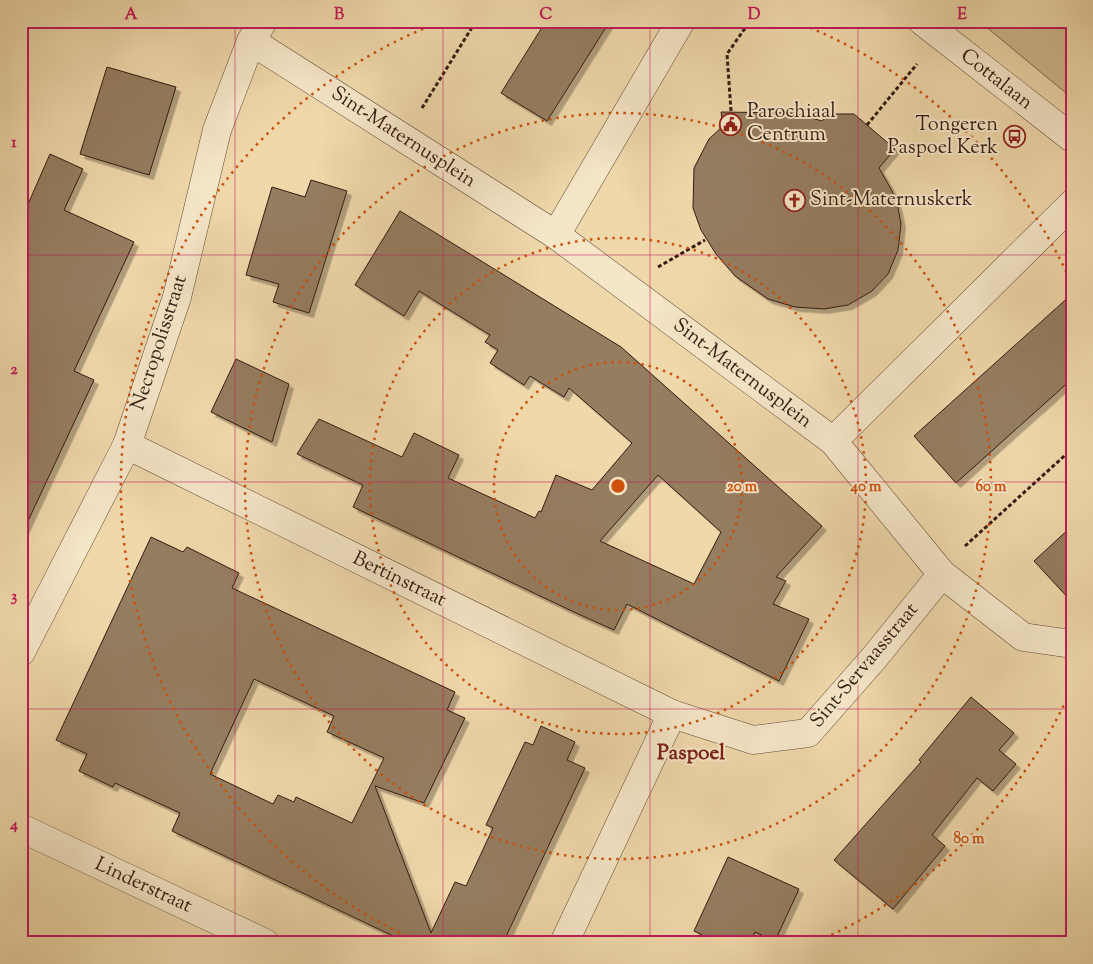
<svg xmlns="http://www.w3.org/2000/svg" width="1093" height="964" font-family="'Sorts Mill Goudy',serif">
  <defs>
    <filter id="shadow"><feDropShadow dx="4.5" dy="4.5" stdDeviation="0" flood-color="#0004"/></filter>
  </defs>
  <rect width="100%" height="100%" fill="#efd8aa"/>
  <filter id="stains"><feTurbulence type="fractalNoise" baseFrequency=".004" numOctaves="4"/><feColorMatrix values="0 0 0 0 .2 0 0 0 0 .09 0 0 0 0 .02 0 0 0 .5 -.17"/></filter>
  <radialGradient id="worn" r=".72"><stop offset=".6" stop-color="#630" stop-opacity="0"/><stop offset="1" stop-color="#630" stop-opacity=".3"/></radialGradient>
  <path fill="#cfb890" stroke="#816a50" d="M979 21H1072V98Z"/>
  <g fill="#957d61" stroke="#331b11" fill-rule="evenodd" filter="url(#shadow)">
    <path d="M546 21H610L547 121 501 93Z"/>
    <path d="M107 67 176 87 149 175 80 154Z"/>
    <path d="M721 112 794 113 822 121 828 114H854L895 149 879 168 892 191 898 208 901 224 898 250 888 274 872 291 848 305 824 309 795 307 768 299 735 276 716 254 701 230 693 208 694 168 709 139 723 126Z"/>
    <path d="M50 154 83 169 64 210 134 242 74 371 94 380 21 536V220Z"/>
    <path d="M311 180 347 191 309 313 273 302 279 284 246 275 272 187 305 197Z"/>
    <path d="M400 211 621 347 822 526 776 577 786 581 773 604 809 619 779 681 627 604 614 630 576 613 353 507 363 485 297 454 319 419 402 457 414 433 459 455 448 478 535 518 539 511 541 512 556 475 592 490 632 443 569 388 564 397 530 376 524 385 490 363 498 350 485 342 490 335 419 291 404 316 355 285ZM658 475 721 532 694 584 600 541Z"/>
    <path d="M1072 294V379L956 483 914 436Z"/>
    <path d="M236 359 289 384 272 442 211 412Z"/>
    <path d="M1072 526V602L1034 561Z"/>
    <path d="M151 537 183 552 187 547 239 573 232 588 455 692 447 710 465 718 424 803 375 786 431 933 455 882 466 886 493 828 486 825 525 742 533 745 541 726 575 742 567 760 585 768 503 943H408L172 831 180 813 115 783 113 787 79 771 87 754 56 740ZM254 679 334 716 327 732 384 758 352 823 296 797 294 802 278 795 273 804 210 774Z"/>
    <path d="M971 697 1014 733 999 750 1016 764 993 791 977 778 932 835 945 846 893 909 834 860 921 762 919 760Z"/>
    <path d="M728 857 799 889 775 941 755 932 750 943H719L694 931Z"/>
  </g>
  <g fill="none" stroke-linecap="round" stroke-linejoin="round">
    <defs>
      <g id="street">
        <path d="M922 21 1072 138"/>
        <path d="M251 41 556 235 833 441 942 574 1023 637 1072 644"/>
        <path d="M556 235 681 21"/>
        <path d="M833 441 1072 204"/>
        <path d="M127 445 672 714 753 740 808 733 874 658 942 574"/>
        <path d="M21 652 127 445 177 297 217 130 251 41 263 21"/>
        <path d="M21 828 265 943"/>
        <path d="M564 943 672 714"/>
      </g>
    </defs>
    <use href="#street" stroke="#624a37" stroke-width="29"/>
    <g stroke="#331b11" stroke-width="3" stroke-dasharray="4 2.5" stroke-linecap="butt">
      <path d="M422 108 476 21"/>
      <path d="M731 111 727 54 750 21"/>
      <path d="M867 125 917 64"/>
      <path d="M658 267 705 240"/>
      <path d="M965 546 1072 449"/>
      <path d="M164 937 168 943"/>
    </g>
    <use href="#street" stroke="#f5e6c8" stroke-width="28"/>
  </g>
  <path fill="none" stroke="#c2185b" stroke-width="1" stroke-opacity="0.55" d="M235 21V943M443 21V943M650 21V943M858 21V943M21 255H1072M21 482H1072M21 709H1072"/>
  <g fill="none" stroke="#cd500d" stroke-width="2.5" stroke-dasharray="2.5 5">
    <circle cx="618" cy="486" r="124"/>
    <circle cx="618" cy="486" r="248"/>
    <circle cx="618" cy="486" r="373"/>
    <path d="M1070 692A497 497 0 0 1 816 942M420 942A497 497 0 0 1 440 22M796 22A497 497 0 0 1 1070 280"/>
  </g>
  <defs>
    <symbol id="civic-ring" viewBox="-11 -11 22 22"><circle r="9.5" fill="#f5e6c8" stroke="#8f2418" stroke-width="1.5"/><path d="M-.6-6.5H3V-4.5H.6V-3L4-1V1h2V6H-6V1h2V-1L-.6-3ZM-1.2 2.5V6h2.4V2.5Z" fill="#8f2418"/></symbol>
    <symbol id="bus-ring" viewBox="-11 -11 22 22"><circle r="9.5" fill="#f5e6c8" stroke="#8f2418" stroke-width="1.5"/><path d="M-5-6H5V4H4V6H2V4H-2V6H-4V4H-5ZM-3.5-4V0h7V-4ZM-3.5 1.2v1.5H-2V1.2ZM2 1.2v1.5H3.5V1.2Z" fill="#8f2418"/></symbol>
    <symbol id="church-ring" viewBox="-11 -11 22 22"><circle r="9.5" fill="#f5e6c8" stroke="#8f2418" stroke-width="1.5"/><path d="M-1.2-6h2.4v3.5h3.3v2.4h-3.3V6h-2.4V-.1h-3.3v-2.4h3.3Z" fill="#8f2418"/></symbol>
  </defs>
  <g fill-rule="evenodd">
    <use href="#civic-ring" x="718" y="112" width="25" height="25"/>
    <use href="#bus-ring" x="1002" y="124" width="25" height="25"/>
    <use href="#church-ring" x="782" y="188" width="25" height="25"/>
  </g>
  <g text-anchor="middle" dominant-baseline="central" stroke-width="4" stroke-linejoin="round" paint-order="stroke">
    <g font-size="20" fill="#331b11" stroke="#f5e6c8">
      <text transform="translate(996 80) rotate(38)">Cottalaan</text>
      <text transform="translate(403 138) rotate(33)">Sint-Maternusplein</text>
      <text transform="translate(160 343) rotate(-72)">Necropolisstraat</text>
      <text transform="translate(742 374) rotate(37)">Sint-Maternusplein</text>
      <text transform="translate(399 580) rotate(26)">Bertinstraat</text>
      <text transform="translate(865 666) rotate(-50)">Sint-Servaasstraat</text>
      <text transform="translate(143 886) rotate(25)">Linderstraat</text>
    </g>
    <g font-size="20" fill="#331b11" stroke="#f5e6c8" text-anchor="start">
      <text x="747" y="112">Parochiaal<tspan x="747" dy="23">Centrum</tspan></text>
      <text x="998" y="125" text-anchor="end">Tongeren<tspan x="998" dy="23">Paspoel Kerk</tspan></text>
      <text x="810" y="200">Sint-Maternuskerk</text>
    </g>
    <g font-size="21" font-weight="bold" fill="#7a1f14" stroke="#f5e6c8">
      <text x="691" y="754">Paspoel</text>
    </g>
  </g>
  <circle cx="618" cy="486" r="8" fill="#cd500d" stroke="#f5e6c8" stroke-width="2.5"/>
  <g font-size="15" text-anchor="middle" font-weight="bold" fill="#cd500d" stroke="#f5e6c8" stroke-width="4" stroke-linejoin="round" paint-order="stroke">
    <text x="742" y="491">20 m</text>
    <text x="866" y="491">40 m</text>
    <text x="991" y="491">60 m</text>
    <text x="969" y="843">80 m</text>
  </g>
  <rect width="1093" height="964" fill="none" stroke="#efd8aa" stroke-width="55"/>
  <rect x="28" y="28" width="1038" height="908" fill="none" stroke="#c2185b" stroke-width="2"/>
  <g font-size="16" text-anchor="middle" font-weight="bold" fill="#c2185b">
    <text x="131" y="19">A</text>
    <text x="339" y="19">B</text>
    <text x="546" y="19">C</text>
    <text x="754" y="19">D</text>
    <text x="962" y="19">E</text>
    <text x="14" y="147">1</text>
    <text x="14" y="374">2</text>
    <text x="14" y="601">3</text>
    <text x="14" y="829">4</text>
  </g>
  <rect width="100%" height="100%" filter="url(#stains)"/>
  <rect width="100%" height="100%" fill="url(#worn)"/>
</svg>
